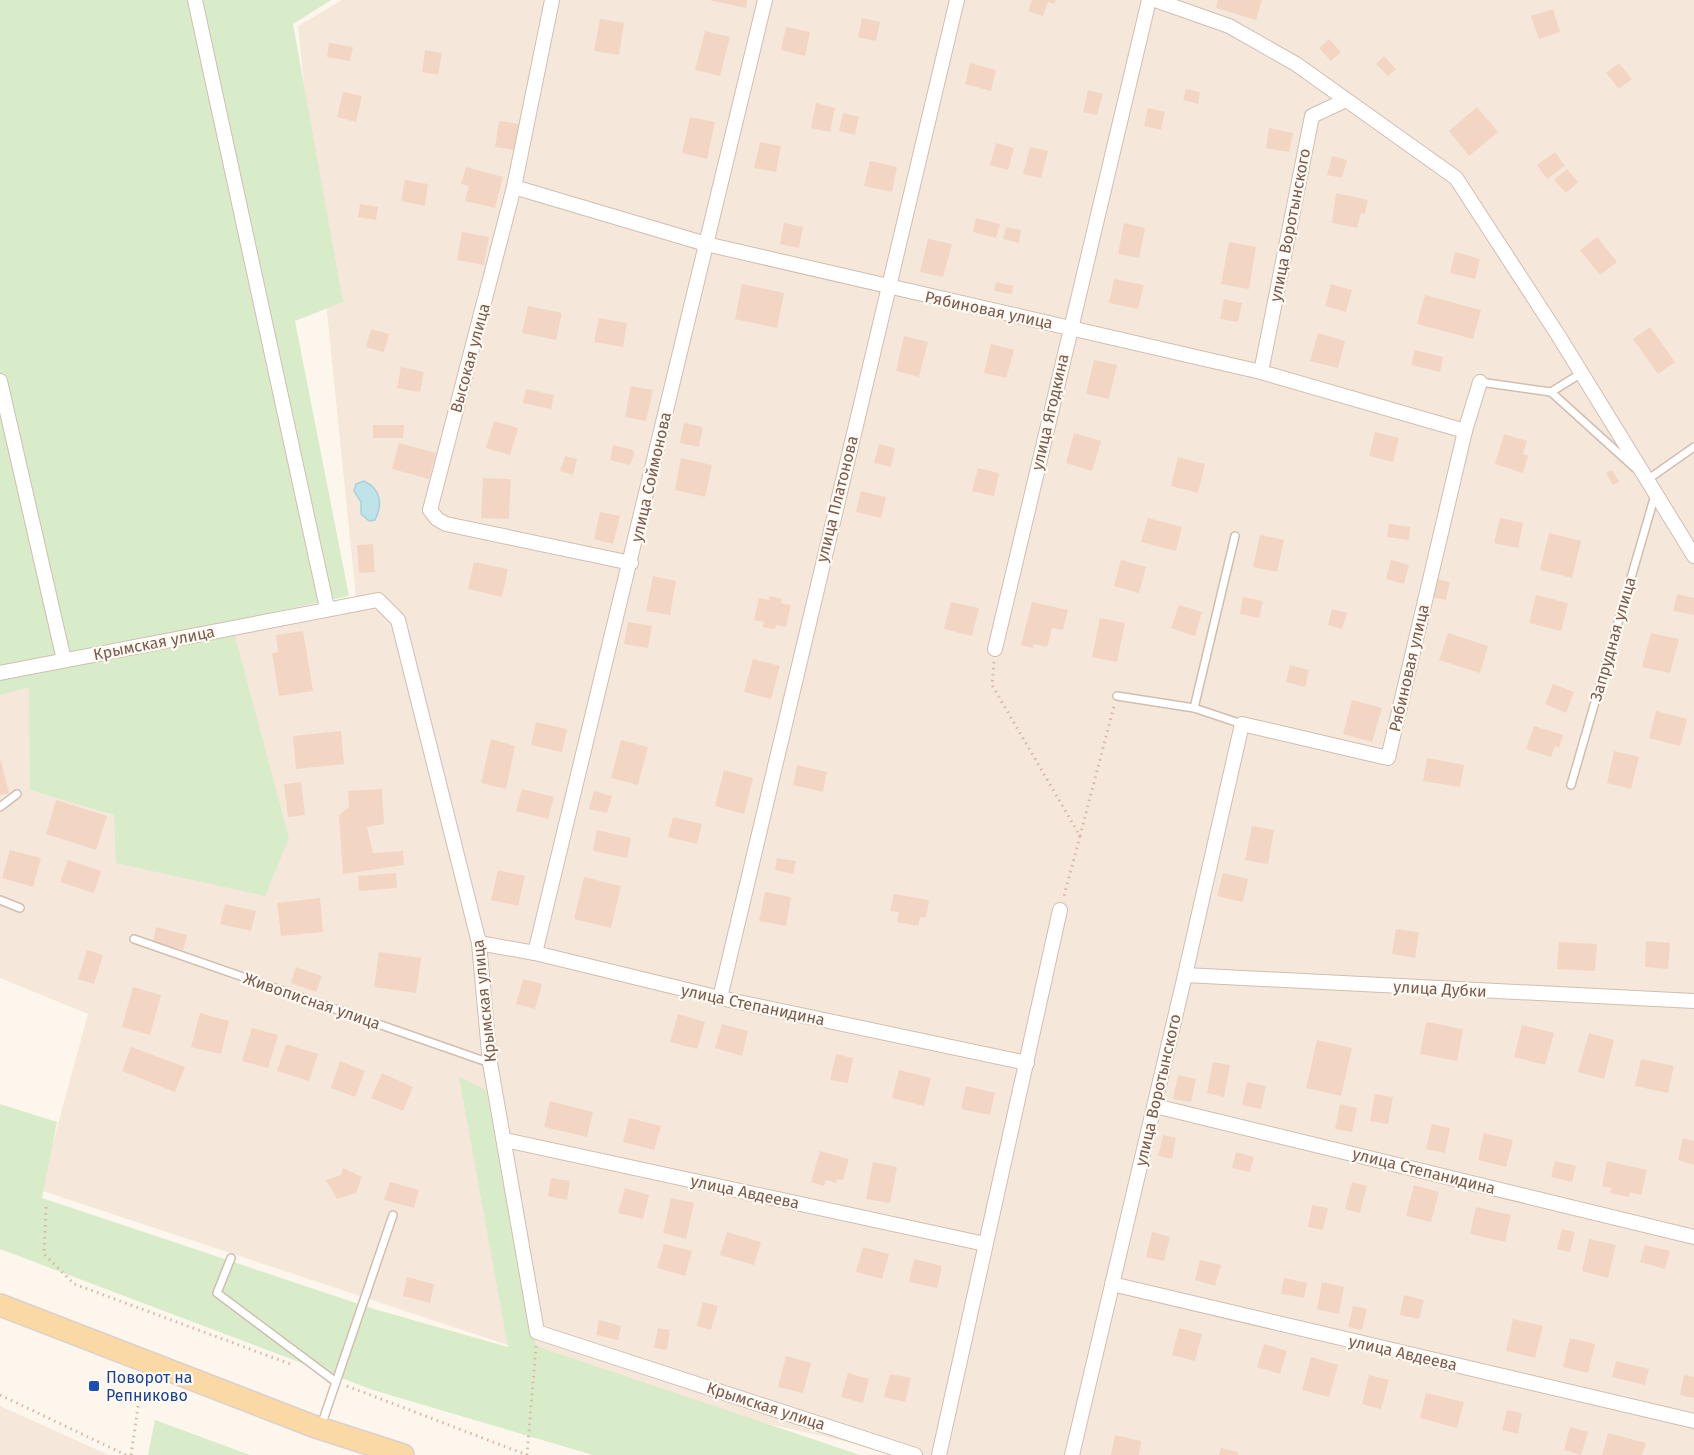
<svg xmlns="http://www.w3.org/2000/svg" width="1694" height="1455" font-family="'Fira Sans',sans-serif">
  <rect width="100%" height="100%" fill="#fdf6ec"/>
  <g fill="#f5e8da">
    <path d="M342 0H1694V1455H907L701 1409 40 1190 88 1014 0 978V684L356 598 298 26Z"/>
    <path d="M0 1406 109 1455H0Z"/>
  </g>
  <g fill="#d8ecc9">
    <path d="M0 0H331L293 24 343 302 295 321 349 596 231 621 289 838 265 896 116 863 114 815 30 790 29 687 0 695Z"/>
    <path d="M459 1077 486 1090 536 1346 860 1455H593L373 1390 0 1249V1104L57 1122 42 1198 374 1309 508 1347Z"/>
    <path d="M155 1420 250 1455H148Z"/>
  </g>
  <path fill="#bfe3e8" stroke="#a5d3da" stroke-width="1.5" d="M364 481C381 489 383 504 375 520L369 521 361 514V502L354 491 356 484Z"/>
  <g fill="#f3d5c3">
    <path d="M709 0H747L746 8Z"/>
    <path d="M1032 0H1056L1054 4 1048 2 1043 16 1028 11Z"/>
    <path d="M1218 0H1262L1256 20 1216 8Z"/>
    <path d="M1553 9 1560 32 1539 39 1531 16Z"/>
    <path d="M862 18 880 22 876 41 858 37Z"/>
    <path d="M600 19 624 23 619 55 594 51Z"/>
    <path d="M786 27 810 32 805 56 781 50Z"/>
    <path d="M705 31 730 37 720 76 695 70Z"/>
    <path d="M1329 39 1341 52 1331 61 1319 48Z"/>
    <path d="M329 43 353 47 350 61 327 57Z"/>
    <path d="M425 50 442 53 438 75 422 72Z"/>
    <path d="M1384 56 1396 69 1388 76 1376 64Z"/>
    <path d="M970 63 996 70 991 91 965 84Z"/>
    <path d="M1619 63 1632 79 1619 89 1606 73Z"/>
    <path d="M1186 89 1200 92 1198 104 1183 100Z"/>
    <path d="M1088 90 1103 94 1097 115 1083 112Z"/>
    <path d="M343 92 362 96 356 122 337 117Z"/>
    <path d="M816 103 835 108 830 132 811 128Z"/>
    <path d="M1477 107 1498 132 1469 156 1449 131Z"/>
    <path d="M1148 108 1165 112 1161 130 1144 126Z"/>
    <path d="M843 113 859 117 855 135 839 131Z"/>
    <path d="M690 117 715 122 707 159 682 153Z"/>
    <path d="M499 121 520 124 515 150 495 147Z"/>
    <path d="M1269 128 1293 133 1289 152 1266 148Z"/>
    <path d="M760 142 781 146 776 172 754 168Z"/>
    <path d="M996 143 1014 148 1008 170 990 165Z"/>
    <path d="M1030 147 1048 151 1041 178 1023 174Z"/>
    <path d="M1555 152 1565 166 1547 179 1537 165Z"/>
    <path d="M1332 156 1347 160 1342 178 1327 175Z"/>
    <path d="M870 161 897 167 892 192 864 186Z"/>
    <path d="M466 167 503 177 495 208 465 201 469 186 461 184Z"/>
    <path d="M1567 169 1578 182 1566 193 1554 180Z"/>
    <path d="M405 180 428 184 425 206 401 201Z"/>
    <path d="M1336 193 1368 200 1365 214 1361 213 1357 228 1332 223Z"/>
    <path d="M360 204 378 207 376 220 358 217Z"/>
    <path d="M976 218 1000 224 996 238 973 232Z"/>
    <path d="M784 223 803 227 799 248 780 244Z"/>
    <path d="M1124 223 1145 228 1139 258 1118 254Z"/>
    <path d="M1006 227 1021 230 1019 243 1003 239Z"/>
    <path d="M462 232 489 237 484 265 457 260Z"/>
    <path d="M1597 237 1617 262 1600 275 1580 250Z"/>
    <path d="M928 239 952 244 943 277 920 272Z"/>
    <path d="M1229 242 1256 247 1249 289 1221 284Z"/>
    <path d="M1455 252 1480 259 1475 279 1450 273Z"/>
    <path d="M1114 279 1144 285 1138 309 1109 303Z"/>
    <path d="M996 282 1013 286 1012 294 994 291Z"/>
    <path d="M742 284 784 293 777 328 735 319Z"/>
    <path d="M1331 284 1352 290 1346 312 1325 306Z"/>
    <path d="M1425 295 1481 310 1473 339 1417 324Z"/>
    <path d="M1224 299 1242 303 1238 322 1220 319Z"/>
    <path d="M528 306 562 313 556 340 522 333Z"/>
    <path d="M599 318 627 323 623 347 594 342Z"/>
    <path d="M1650 327 1675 362 1658 374 1633 339Z"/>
    <path d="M371 329 389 334 384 352 366 347Z"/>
    <path d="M1318 333 1345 341 1338 368 1310 361Z"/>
    <path d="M904 336 928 342 919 377 896 371Z"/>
    <path d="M991 344 1014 350 1006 378 984 373Z"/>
    <path d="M1415 350 1443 357 1440 372 1411 365Z"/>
    <path d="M1094 360 1117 365 1109 399 1086 394Z"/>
    <path d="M401 367 424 372 420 392 397 388Z"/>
    <path d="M631 386 653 390 646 421 625 417Z"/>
    <path d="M526 389 554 395 551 409 523 403Z"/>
    <path d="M494 421 518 428 510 455 486 448Z"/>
    <path d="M684 423 703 427 699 447 680 443Z"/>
    <path d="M373 425H404L403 438H373Z"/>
    <path d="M1375 432 1399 438 1393 462 1369 456Z"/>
    <path d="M1074 433 1101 441 1092 471 1066 463Z"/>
    <path d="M1504 434 1527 441 1523 454 1528 456 1523 473 1495 464Z"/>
    <path d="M399 443 436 453 429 479 392 469Z"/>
    <path d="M879 444 895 448 891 467 874 463Z"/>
    <path d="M613 445 633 450 634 455 630 465 610 460Z"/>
    <path d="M565 456 577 459 573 475 560 471Z"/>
    <path d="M1178 457 1205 464 1198 493 1171 486Z"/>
    <path d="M681 458 712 465 705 497 675 490Z"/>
    <path d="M978 468 999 473 994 496 972 491Z"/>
    <path d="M1612 470 1619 482 1613 485 1606 473Z"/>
    <path d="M483 478 511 479 509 519 481 518Z"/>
    <path d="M861 491 886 497 881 518 856 512Z"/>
    <path d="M600 512 620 516 613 544 594 539Z"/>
    <path d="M1148 518 1182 527 1176 551 1141 542Z"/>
    <path d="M1500 518 1523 523 1518 548 1494 543Z"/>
    <path d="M1389 524 1410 527 1409 540 1387 537Z"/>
    <path d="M1549 533 1581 541 1572 578 1540 570Z"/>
    <path d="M1260 535 1284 540 1277 572 1253 567Z"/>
    <path d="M373 544 375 572 359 573 357 545Z"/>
    <path d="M1121 560 1146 567 1139 593 1114 586Z"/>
    <path d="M1391 560 1409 565 1404 584 1386 579Z"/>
    <path d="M474 562 508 569 502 597 468 589Z"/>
    <path d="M653 576 676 581 670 615 646 611Z"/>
    <path d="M1433 578 1450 582 1446 600 1429 597Z"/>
    <path d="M1677 594 1694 598V615L1673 611Z"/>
    <path d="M1536 595 1568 603 1561 631 1529 623Z"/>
    <path d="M770 596 782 599 781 603 791 605 786 627 776 625 775 629 763 627 764 622 754 620 759 598 769 600Z"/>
    <path d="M1243 597 1263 601 1259 618 1240 614Z"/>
    <path d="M951 602 979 608 972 636 944 629Z"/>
    <path d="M1032 602 1068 610 1063 630 1052 628 1047 647 1034 644 1033 648 1021 645Z"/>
    <path d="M1179 605 1202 612 1195 636 1171 628Z"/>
    <path d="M1332 609 1347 613 1342 629 1328 625Z"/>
    <path d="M1100 618 1125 623 1117 662 1092 657Z"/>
    <path d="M628 622 652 626 648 648 624 644Z"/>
    <path d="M303 631 313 691 279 696 272 653 278 652 276 635Z"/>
    <path d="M1448 633 1488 646 1480 673 1439 660Z"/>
    <path d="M1651 633 1679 639 1670 673 1642 667Z"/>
    <path d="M753 659 780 666 771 699 744 692Z"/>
    <path d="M1290 665 1309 670 1305 687 1286 682Z"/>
    <path d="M1553 684 1574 692 1566 713 1545 704Z"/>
    <path d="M1352 700 1382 708 1372 742 1343 734Z"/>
    <path d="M1656 711 1687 719 1680 746 1649 738Z"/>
    <path d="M536 722 567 729 562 752 531 745Z"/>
    <path d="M1534 726 1563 735 1559 748 1555 746 1551 757 1526 749Z"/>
    <path d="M341 731 344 764 296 769 293 736Z"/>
    <path d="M491 739 515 746 506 789 481 783Z"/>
    <path d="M621 740 648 747 638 785 611 778Z"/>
    <path d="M1614 751 1639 757 1631 789 1607 783Z"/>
    <path d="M0 758 9 793 0 795Z"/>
    <path d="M1427 758 1464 765 1460 787 1423 781Z"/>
    <path d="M797 765 827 772 823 792 793 785Z"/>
    <path d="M724 770 753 778 744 814 715 806Z"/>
    <path d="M301 782 305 815 288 817 284 784Z"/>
    <path d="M382 789 384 824 367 827 373 853 403 851 404 865 343 874 339 815 349 807 348 791Z"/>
    <path d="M522 789 554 797 548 819 516 811Z"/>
    <path d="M594 791 612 796 607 813 589 809Z"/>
    <path d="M56 800 107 816 96 850 46 834Z"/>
    <path d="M673 817 702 824 697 844 668 837Z"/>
    <path d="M1252 826 1274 830 1268 864 1245 860Z"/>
    <path d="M597 830 631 838 627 858 593 851Z"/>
    <path d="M10 850 41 858 33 887 2 878Z"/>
    <path d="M777 858 796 861 793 874 775 870Z"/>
    <path d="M68 860 101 871 94 893 60 882Z"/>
    <path d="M498 870 525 876 518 906 491 900Z"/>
    <path d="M396 873 397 888 359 891 358 876Z"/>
    <path d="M1223 873 1248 879 1243 902 1217 896Z"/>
    <path d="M584 877 621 886 611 928 574 919Z"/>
    <path d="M765 892 791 897 786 926 759 921Z"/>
    <path d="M894 894 929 900 926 918 920 917 918 926 897 922 899 912 890 911Z"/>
    <path d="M320 898 323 932 281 936 277 903Z"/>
    <path d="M225 904 256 911 251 931 220 924Z"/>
    <path d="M156 927 187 935 183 950 153 942Z"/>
    <path d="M1396 929 1419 932 1415 958 1392 954Z"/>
    <path d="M1646 941 1670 943 1668 969 1645 967Z"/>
    <path d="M1559 942 1597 944 1595 971 1557 969Z"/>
    <path d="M87 950 103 955 94 984 78 979Z"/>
    <path d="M379 952 421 958 416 993 374 987Z"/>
    <path d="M296 967 322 976 316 992 291 983Z"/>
    <path d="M523 979 542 984 535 1009 516 1004Z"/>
    <path d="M133 987 161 995 150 1035 122 1027Z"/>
    <path d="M200 1013 229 1021 221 1054 191 1047Z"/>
    <path d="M678 1014 705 1022 697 1049 670 1042Z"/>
    <path d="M1426 1022 1463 1029 1457 1061 1420 1054Z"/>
    <path d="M722 1024 748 1031 742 1056 715 1048Z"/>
    <path d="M1522 1025 1554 1033 1545 1065 1514 1057Z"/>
    <path d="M252 1028 278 1035 268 1068 242 1061Z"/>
    <path d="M1589 1033 1614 1040 1604 1079 1578 1072Z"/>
    <path d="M1317 1040 1352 1048 1341 1096 1306 1088Z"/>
    <path d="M286 1044 318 1054 309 1081 277 1071Z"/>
    <path d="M131 1047 185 1067 175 1092 122 1071Z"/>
    <path d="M836 1054 853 1058 848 1083 830 1080Z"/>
    <path d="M1641 1059 1674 1066 1668 1093 1635 1086Z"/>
    <path d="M340 1061 365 1071 355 1097 331 1088Z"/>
    <path d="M1213 1062 1230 1065 1224 1097 1207 1093Z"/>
    <path d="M899 1070 931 1078 924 1106 892 1098Z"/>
    <path d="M382 1073 413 1087 403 1111 371 1098Z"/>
    <path d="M1178 1075 1196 1079 1191 1102 1173 1099Z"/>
    <path d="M1247 1082 1266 1086 1261 1109 1242 1105Z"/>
    <path d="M966 1086 995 1093 990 1115 961 1109Z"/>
    <path d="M1375 1094 1393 1097 1388 1124 1370 1121Z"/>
    <path d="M550 1101 593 1112 587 1137 544 1127Z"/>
    <path d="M1340 1104 1357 1108 1352 1132 1335 1129Z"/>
    <path d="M629 1118 661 1126 654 1150 623 1142Z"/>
    <path d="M1432 1124 1450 1128 1445 1153 1426 1149Z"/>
    <path d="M1484 1133 1513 1140 1506 1167 1478 1160Z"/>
    <path d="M1163 1135 1176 1138 1172 1159 1158 1156Z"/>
    <path d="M1683 1138 1694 1141V1165L1678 1160Z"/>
    <path d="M820 1151 849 1159 843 1180 837 1179 836 1183 826 1180 824 1186 811 1182Z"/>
    <path d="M1236 1152 1254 1157 1250 1172 1232 1168Z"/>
    <path d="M1555 1161 1576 1166 1572 1182 1551 1177Z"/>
    <path d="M1607 1161 1647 1170 1641 1195 1630 1192 1629 1197 1610 1193 1611 1188 1602 1186Z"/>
    <path d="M873 1162 897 1167 890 1203 866 1199Z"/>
    <path d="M343 1168 362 1177 356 1193 337 1199 326 1180 341 1175Z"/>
    <path d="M551 1178 570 1181 567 1200 548 1196Z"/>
    <path d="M390 1182 419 1190 414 1208 384 1200Z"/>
    <path d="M1352 1182 1367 1186 1360 1213 1345 1209Z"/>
    <path d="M1414 1185 1439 1192 1431 1222 1406 1216Z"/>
    <path d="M625 1188 649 1195 643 1219 618 1213Z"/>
    <path d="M671 1198 694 1203 686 1239 663 1233Z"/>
    <path d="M1312 1205 1328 1208 1323 1230 1308 1227Z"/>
    <path d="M1476 1207 1511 1215 1505 1242 1470 1234Z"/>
    <path d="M1562 1229 1575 1232 1570 1252 1557 1249Z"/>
    <path d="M727 1232 761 1242 754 1265 720 1255Z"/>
    <path d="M1152 1232 1170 1237 1164 1261 1146 1257Z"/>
    <path d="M1589 1239 1616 1245 1608 1278 1582 1271Z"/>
    <path d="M664 1244 692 1251 685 1276 657 1268Z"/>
    <path d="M1645 1245 1670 1251 1665 1269 1640 1262Z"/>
    <path d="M863 1247 889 1254 882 1279 856 1272Z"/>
    <path d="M914 1259 942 1266 937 1288 909 1282Z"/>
    <path d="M1200 1260 1221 1265 1215 1286 1195 1280Z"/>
    <path d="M407 1277 434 1284 430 1303 403 1296Z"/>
    <path d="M1284 1278 1307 1283 1304 1298 1281 1294Z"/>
    <path d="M1322 1282 1344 1287 1339 1314 1317 1309Z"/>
    <path d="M1404 1295 1424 1300 1419 1319 1400 1315Z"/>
    <path d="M703 1302 718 1306 711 1330 697 1326Z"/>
    <path d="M1353 1306 1367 1309 1362 1330 1348 1327Z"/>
    <path d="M1513 1319 1543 1326 1535 1358 1506 1351Z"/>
    <path d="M599 1320 621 1326 618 1340 596 1335Z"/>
    <path d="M658 1328 670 1330 667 1350 654 1348Z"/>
    <path d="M1179 1328 1202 1334 1195 1361 1172 1355Z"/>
    <path d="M1570 1338 1595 1344 1588 1373 1563 1367Z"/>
    <path d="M1264 1344 1287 1351 1280 1374 1257 1367Z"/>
    <path d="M786 1356 811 1363 803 1393 778 1387Z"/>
    <path d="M1311 1357 1338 1365 1329 1397 1302 1390Z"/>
    <path d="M1616 1361 1649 1369 1645 1385 1612 1377Z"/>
    <path d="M848 1373 869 1379 863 1403 841 1397Z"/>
    <path d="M890 1374 911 1378 905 1402 884 1397Z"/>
    <path d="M1369 1375 1389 1380 1381 1409 1362 1404Z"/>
    <path d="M1684 1375 1694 1377V1398L1680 1395Z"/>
    <path d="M1426 1393 1464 1402 1457 1428 1420 1418Z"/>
    <path d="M1507 1410 1522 1413 1518 1434 1502 1430Z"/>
    <path d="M1570 1427 1588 1432 1581 1455 1564 1450Z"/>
    <path d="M1608 1433 1646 1443 1642 1455H1602Z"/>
    <path d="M1115 1435 1141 1441 1139 1455H1111Z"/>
    <path d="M1221 1448 1238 1452V1455H1219Z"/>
  </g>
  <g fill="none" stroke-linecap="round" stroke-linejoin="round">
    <defs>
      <g id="lane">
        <path d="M1480 382 1551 392 1580 374"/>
        <path d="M1551 392 1635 468"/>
        <path d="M1647 480 1694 447"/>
        <path d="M1235 536 1194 708 1242 724"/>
        <path d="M1117 696 1194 708"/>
        <path d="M1571 785 1655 495"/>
        <path d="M0 807 17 794"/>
        <path d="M0 900 20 908"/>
        <path d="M134 939 490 1063"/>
        <path d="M231 1258 217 1293 336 1382"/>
        <path d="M321 1426 393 1215"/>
      </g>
      <g id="street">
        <path d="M195 0 327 608"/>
        <path d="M552 0 514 187 430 510 437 519 446 524 631 563"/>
        <path d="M1155 0 1229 26 1296 64 1456 178 1558 335 1694 556"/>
        <path d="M514 187 706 244 1261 372 1465 431"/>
        <path d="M1261 372 1312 116 1346 100"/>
        <path d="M0 381 64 660"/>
        <path d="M995 649 1149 0"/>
        <path d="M0 673 378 600 398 620 479 943 490 1063 537 1332 915 1455"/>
        <path d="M479 943 535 953 720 998 1027 1063"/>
        <path d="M535 953 765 0"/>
        <path d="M1185 975 1694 1001"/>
        <path d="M720 998 957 0"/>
        <path d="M1155 1106 1694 1237"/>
        <path d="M505 1140 985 1244"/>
        <path d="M1112 1284 1694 1421"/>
        <path d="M939 1455 1060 910"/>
        <path d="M1072 1455 1185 975 1242 724 1388 758 1465 431 1480 382"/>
      </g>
      <path id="primary" d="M0 1305 313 1426 403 1455"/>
    </defs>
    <use href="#lane" stroke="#d1beb0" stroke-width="10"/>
    <use href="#street" stroke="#d1beb0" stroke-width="16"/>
    <use href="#primary" stroke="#dad1cd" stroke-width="24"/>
    <g stroke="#d9b8a5" stroke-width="3" stroke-dasharray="1.5 4.5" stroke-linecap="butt">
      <path d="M994 662 992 685 1080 836 1064 896"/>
      <path d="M1080 836 1114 706"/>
      <path d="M46 1207 44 1254 74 1284 293 1365"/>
      <path d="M347 1386 527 1455"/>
      <path d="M0 1395 126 1455"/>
      <path d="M131 1455 139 1400"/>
      <path d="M527 1455 536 1346"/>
    </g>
    <use href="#lane" stroke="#fff" stroke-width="7"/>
    <use href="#street" stroke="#fff" stroke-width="14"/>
    <use href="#primary" stroke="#fbd9a5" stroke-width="21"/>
  </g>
  <rect fill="#1a4fb4" stroke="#fffaf3" stroke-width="2" x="88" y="1380" width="12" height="12" rx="3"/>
  <g text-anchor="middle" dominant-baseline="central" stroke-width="4.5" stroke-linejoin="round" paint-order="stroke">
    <g font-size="16" fill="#7a5c4d" stroke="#fffaf3">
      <text transform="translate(1290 225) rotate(-79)">улица Воротынского</text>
      <text transform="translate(989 310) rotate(12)">Рябиновая улица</text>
      <text transform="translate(470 358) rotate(-75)">Высокая улица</text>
      <text transform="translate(1050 412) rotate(-77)">улица Ягодкина</text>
      <text transform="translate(651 477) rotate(-77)">улица Соймонова</text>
      <text transform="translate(837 499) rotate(-76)">улица Платонова</text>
      <text transform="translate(1613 639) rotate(-74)">Запрудная улица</text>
      <text transform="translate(154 643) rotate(-11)">Крымская улица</text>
      <text transform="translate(1409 668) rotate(-77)">Рябиновая улица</text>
      <text transform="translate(1440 989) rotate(3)">улица Дубки</text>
      <text transform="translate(312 1001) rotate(19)">Живописная улица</text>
      <text transform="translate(484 1001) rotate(-96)">Крымская улица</text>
      <text transform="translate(753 1005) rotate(12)">улица Степанидина</text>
      <text transform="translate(1158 1090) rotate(-77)">улица Воротынского</text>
      <text transform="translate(1424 1171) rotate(14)">улица Степанидина</text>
      <text transform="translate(745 1192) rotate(12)">улица Авдеева</text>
      <text transform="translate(1403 1353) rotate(13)">улица Авдеева</text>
      <text transform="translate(766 1406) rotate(18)">Крымская улица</text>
    </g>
    <g font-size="16" fill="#164399" stroke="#fffaf3" text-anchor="start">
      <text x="106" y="1377">Поворот на<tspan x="106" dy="18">Репниково</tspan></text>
    </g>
  </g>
</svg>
